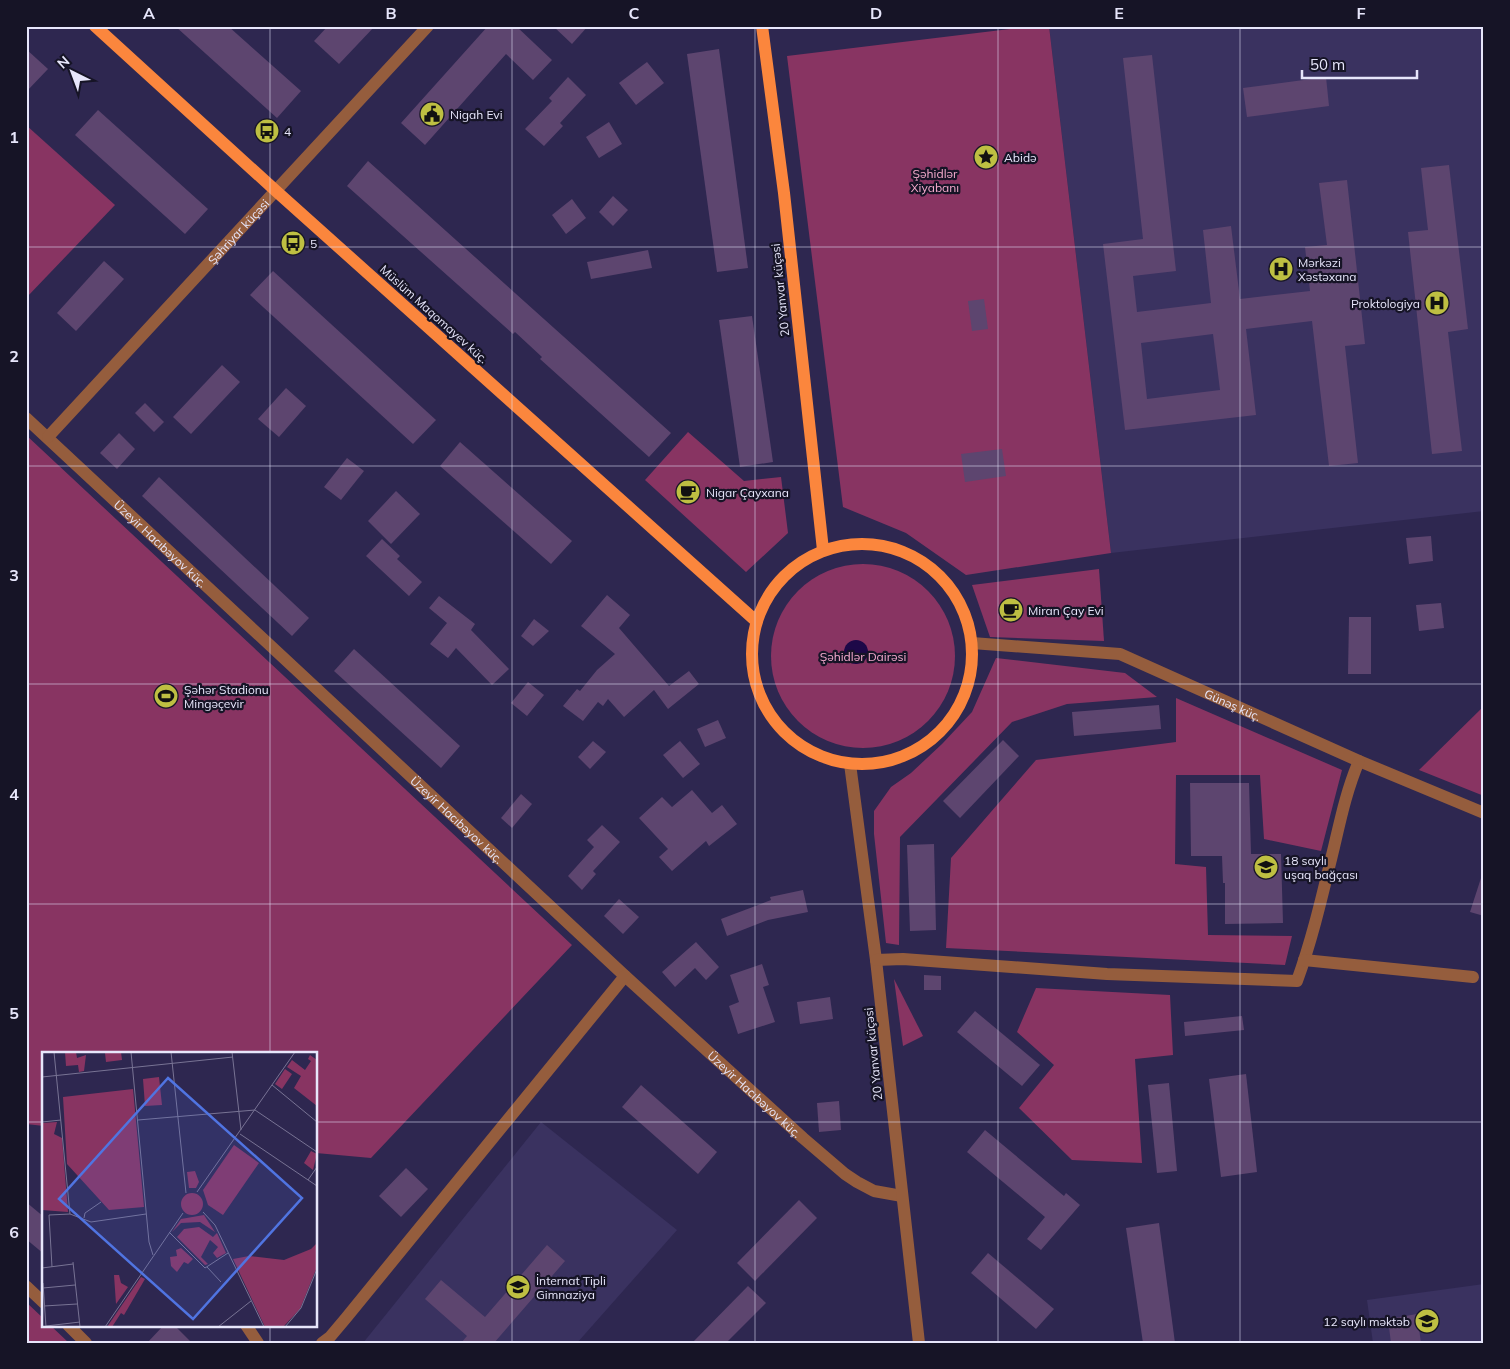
<svg xmlns="http://www.w3.org/2000/svg" width="1510" height="1369" font-family="Mulish,sans-serif">
  <rect width="100%" height="100%" fill="#2e2750"/>
  <g fill="#3a3260">
    <path d="M1049 26H1484V511L1111 553Z"/>
    <path d="M541 1122 677 1230 577 1343H363Z"/>
    <path d="M1484 1284V1343H1373L1367 1300Z"/>
  </g>
  <g fill="#883462">
    <path d="M1035 26H1049L1111 553 966 575 906 533 843 507 787 56Z"/>
    <path d="M26 125 115 205 26 298Z"/>
    <path d="M688 432 744 481 781 477 788 533 746 572 645 480Z"/>
    <path d="M26 435 572 945 371 1158 316 1153V1053H44V1126L26 1124Z"/>
    <circle cx="863" cy="656" r="92"/>
    <path d="M1099 569 1104 641 990 637 972 585Z"/>
    <path d="M996 658 1125 673 1157 697 1067 704 1012 722 900 837 899 945 886 943 874 834V811L891 787 911 773 942 744 972 712Z"/>
    <path d="M1176 698 1342 770 1321 851 1264 839 1260 775H1176L1175 864 1206 867 1208 935 1292 936 1285 965 946 948 951 858 1036 760 1176 742Z"/>
    <path d="M1484 706V796L1419 770Z"/>
    <path d="M894 979 923 1036 903 1046Z"/>
    <path d="M1036 988 1170 995 1173 1055 1135 1059 1142 1163 1072 1160 1019 1108 1054 1065 1017 1032Z"/>
    <path d="M26 1302 44 1319V1325H50L69 1343H26Z"/>
  </g>
  <circle fill="#1d0848" cx="856" cy="652" r="12"/>
  <g fill="#5d456f" fill-rule="evenodd">
    <path d="M175 26H228L301 91 277 118Z"/>
    <path d="M328 26H375L339 64 314 41Z"/>
    <path d="M488 26H516L552 60 533 80 506 54 425 145 401 123Z"/>
    <path d="M553 26H588L572 44Z"/>
    <path d="M26 49 48 69 26 92Z"/>
    <path d="M719 49 748 268 717 272 687 54Z"/>
    <path d="M1152 55 1176 271 1133 276 1137 312 1211 303 1203 230 1231 226 1240 299 1310 291 1305 247 1327 245 1319 183 1347 180 1365 344 1345 346 1358 463 1329 466 1312 321 1246 329 1256 415 1125 430 1103 244 1143 239 1123 58ZM1213 334 1220 390 1147 399 1141 343Z"/>
    <path d="M647 62 664 83 636 105 619 83Z"/>
    <path d="M568 77 586 95 560 123 563 126 544 146 525 129 552 101 549 98Z"/>
    <path d="M1326 77 1329 106 1247 117 1243 88Z"/>
    <path d="M98 110 208 209 185 234 75 135Z"/>
    <path d="M609 122 622 144 599 158 586 137Z"/>
    <path d="M368 161 671 433 649 457 540 359 542 357 515 332 513 334 347 186Z"/>
    <path d="M1449 165 1468 329 1448 332 1462 451 1432 454 1408 232 1428 230 1421 168Z"/>
    <path d="M613 196 628 210 613 226 599 212Z"/>
    <path d="M572 199 586 218 566 234 552 215Z"/>
    <path d="M648 250 652 268 591 279 587 262Z"/>
    <path d="M104 261 124 279 76 331 57 313Z"/>
    <path d="M273 271 436 420 413 444 250 295Z"/>
    <path d="M984 299 988 329 972 331 968 301Z"/>
    <path d="M752 316 773 462 740 467 719 320Z"/>
    <path d="M222 365 240 382 191 434 173 417Z"/>
    <path d="M286 388 306 406 279 437 258 419Z"/>
    <path d="M145 403 164 422 154 432 135 413Z"/>
    <path d="M119 433 135 449 117 469 100 453Z"/>
    <path d="M460 442 572 541 551 564 440 466Z"/>
    <path d="M1002 449 1006 476 965 482 961 454Z"/>
    <path d="M347 458 364 471 341 500 324 487Z"/>
    <path d="M159 477 309 618 292 636 142 496Z"/>
    <path d="M396 491 420 514 391 544 368 521Z"/>
    <path d="M1431 536 1433 561 1409 564 1406 538Z"/>
    <path d="M382 539 400 556 397 559 422 582 409 596 366 556Z"/>
    <path d="M607 595 630 615 619 628 669 686 689 671 699 684 668 709 654 690 624 717 608 699 603 706 598 702 583 721 563 706 577 689 580 691 597 670 615 654 581 626Z"/>
    <path d="M439 596 475 624 471 630 509 669 492 685 456 648 448 658 430 644 447 623 429 608Z"/>
    <path d="M1441 603 1444 628 1419 631 1416 605Z"/>
    <path d="M1349 617H1371V674H1348Z"/>
    <path d="M534 619 549 631 533 646 521 636Z"/>
    <path d="M354 649 460 746 441 768 334 671Z"/>
    <path d="M528 682 544 695 527 716 511 703Z"/>
    <path d="M1159 705 1161 729 1074 736 1072 712Z"/>
    <path d="M718 720 726 738 705 747 697 729Z"/>
    <path d="M1003 740 1019 756 960 818 943 801Z"/>
    <path d="M593 741 606 752 590 769 578 757Z"/>
    <path d="M680 741 700 764 683 778 663 755Z"/>
    <path d="M1190 783H1249L1251 854H1281L1283 923 1225 924V883H1223L1222 856H1191Z"/>
    <path d="M692 790 712 813 722 805 737 824 709 846 706 841 672 871 659 857 668 849 639 818 662 797 672 807Z"/>
    <path d="M521 794 532 804 512 828 501 818Z"/>
    <path d="M602 825 620 842 593 871 596 874 582 890 568 876 594 847 587 840Z"/>
    <path d="M934 844 936 930 910 931 907 845Z"/>
    <path d="M1481 878 1484 879V916L1470 912Z"/>
    <path d="M803 890 808 912 768 920 727 936 721 919 771 900 770 897Z"/>
    <path d="M619 899 639 917 623 934 604 916Z"/>
    <path d="M696 942 719 967 706 980 695 968 675 987 662 972Z"/>
    <path d="M762 964 769 985 763 987 775 1022 738 1034 729 1006 739 1002 730 975Z"/>
    <path d="M924 975 941 976V990H924Z"/>
    <path d="M830 997 833 1019 800 1024 797 1002Z"/>
    <path d="M975 1011 1040 1065 1022 1086 957 1032Z"/>
    <path d="M1242 1016 1244 1030 1185 1036 1184 1022Z"/>
    <path d="M1246 1074 1257 1172 1221 1177 1209 1079Z"/>
    <path d="M1169 1083 1177 1171 1157 1173 1148 1085Z"/>
    <path d="M641 1085 717 1152 698 1174 622 1107Z"/>
    <path d="M839 1101 841 1130 819 1132 817 1103Z"/>
    <path d="M985 1130 1064 1196 1066 1193 1080 1205 1041 1250 1027 1239 1045 1217 967 1152Z"/>
    <path d="M406 1168 428 1189 401 1217 379 1196Z"/>
    <path d="M799 1200 817 1218 755 1281 737 1263Z"/>
    <path d="M26 1202 44 1217V1254L26 1239Z"/>
    <path d="M1159 1223 1175 1343H1143L1126 1228Z"/>
    <path d="M547 1245 565 1261 494 1343H461L467 1336 425 1299 441 1280 485 1317Z"/>
    <path d="M988 1253 1054 1309 1036 1329 971 1273Z"/>
    <path d="M748 1286 766 1303 726 1343H692Z"/>
    <path d="M1417 1314 1421 1343H1391L1388 1319Z"/>
    <path d="M164 1325H174L192 1343H147Z"/>
  </g>
  <g fill="none" stroke-linecap="round" stroke-linejoin="round">
    <g stroke="#955d3d" stroke-width="12">
      <path id="s1" d="M26 418 625 976 803 1138 845 1174 857 1182 874 1191 902 1196"/>
      <path id="s2" d="M48 437 428 26"/>
      <path id="s3" d="M972 643 1120 654 1359 761 1484 813"/>
      <path d="M850 764 876 960 919 1343"/>
      <path d="M876 960 903 959 1107 974 1297 981C1313 937 1323 892 1334 847 1341 817 1347 789 1359 761"/>
      <path d="M1304 960 1473 977"/>
      <path d="M26 1286 44 1303"/>
      <path d="M68 1325 86 1343"/>
      <path d="M246 1325 258 1343"/>
      <path d="M322 1343 330 1337 346 1318 625 976"/>
    </g>
    <g stroke="#fb863d" stroke-width="12">
      <path d="M95 26 276 191 756 621"/>
      <path d="M762 26 784 193 823 550"/>
      <circle cx="862" cy="654" r="110"/>
    </g>
  </g>
  <path fill="none" stroke="#e7e6fb" stroke-width="1" stroke-opacity="0.55" d="M270 26V1053M512 26V1343M755 26V1343M998 26V1343M1240 26V1343M26 247H1484M26 466H1484M26 684H1484M26 904H1484M26 1122H44M316 1122H1484M270 1325V1343"/>
  <defs>
    <symbol id="civic-disc" viewBox="-11 -11 22 22"><circle r="9.5" fill="#bebf42" stroke="#161426"/><path d="M-.6-6.5H3V-4.5H.6V-3L4-1V1h2V6H-6V1h2V-1L-.6-3ZM-1.2 2.5V6h2.4V2.5Z" fill="#111"/></symbol>
    <symbol id="bus-disc" viewBox="-11 -11 22 22"><circle r="9.5" fill="#bebf42" stroke="#161426"/><path d="M-5-6H5V4H4V6H2V4H-2V6H-4V4H-5ZM-3.5-4V0h7V-4ZM-3.5 1.2v1.5H-2V1.2ZM2 1.2v1.5H3.5V1.2Z" fill="#111"/></symbol>
    <symbol id="sight-disc" viewBox="-11 -11 22 22"><circle r="9.5" fill="#bebf42" stroke="#161426"/><path d="M0-6L1.8-2.2L6-1.7L2.9 1.2L3.7 5.4L0 3.3L-3.7 5.4L-2.9 1.2L-6-1.7L-1.8-2.2Z" fill="#111"/></symbol>
    <symbol id="hospital-disc" viewBox="-11 -11 22 22"><circle r="9.5" fill="#bebf42" stroke="#161426"/><path d="M-5-5h3v3.5h4V-5h3V5h-3V1.5h-4V5h-3Z" fill="#111"/></symbol>
    <symbol id="cafe-disc" viewBox="-11 -11 22 22"><circle r="9.5" fill="#bebf42" stroke="#161426"/><path d="M-5.5-4.5H6V0H3Q3 3.5 0 3.5H-2.5Q-5.5 3.5-5.5 0ZM3-3.2v2h1.7v-2ZM-6 4.5H4V6H-6Z" fill="#111"/></symbol>
    <symbol id="stadium-disc" viewBox="-11 -11 22 22"><circle r="9.5" fill="#bebf42" stroke="#161426"/><path d="M0-5a6.5 5 0 1 0 0 10a6.5 5 0 1 0 0-10ZM-3.5-1.8h7v3.6h-7Z" fill="#111"/></symbol>
    <symbol id="school-disc" viewBox="-11 -11 22 22"><circle r="9.5" fill="#bebf42" stroke="#161426"/><path d="M0-5L7-2L0 1L-7-2ZM-4 1L0 2.5L4 1V4Q0 6-4 4Z" fill="#111"/></symbol>
  </defs>
  <g fill-rule="evenodd">
    <use href="#civic-disc" x="418" y="100" width="28" height="28"/>
    <use href="#bus-disc" x="253" y="117" width="28" height="28"/>
    <use href="#sight-disc" x="972" y="143" width="28" height="28"/>
    <use href="#bus-disc" x="279" y="229" width="28" height="28"/>
    <use href="#hospital-disc" x="1267" y="255" width="28" height="28"/>
    <use href="#hospital-disc" x="1423" y="289" width="28" height="28"/>
    <use href="#cafe-disc" x="674" y="478" width="28" height="28"/>
    <use href="#cafe-disc" x="997" y="596" width="28" height="28"/>
    <use href="#stadium-disc" x="152" y="682" width="28" height="28"/>
    <use href="#school-disc" x="1252" y="853" width="28" height="28"/>
    <use href="#school-disc" x="504" y="1273" width="28" height="28"/>
    <use href="#school-disc" x="1413" y="1307" width="28" height="28"/>
  </g>
  <g text-anchor="middle" dominant-baseline="central" stroke-width="4.5" stroke-linejoin="round" paint-order="stroke">
    <g font-size="12" fill="#e7e6fb" stroke="#161426" text-anchor="start">
      <text x="450" y="114">Nigah Evi</text>
      <text x="284" y="131">4</text>
      <text x="1004" y="157">Abidə</text>
      <text x="310" y="243">5</text>
      <text x="1298" y="262">Mərkəzi<tspan x="1298" dy="14">Xəstəxana</tspan></text>
      <text x="1420" y="303" text-anchor="end">Proktologiya</text>
      <text x="706" y="492">Nigar Çayxana</text>
      <text x="1028" y="610">Miran Çay Evi</text>
      <text x="184" y="689">Şəhər Stadionu<tspan x="184" dy="14">Mingəçevir</tspan></text>
      <text x="1284" y="860">18 saylı<tspan x="1284" dy="14">uşaq bağçası</tspan></text>
      <text x="536" y="1280">İnternat Tipli<tspan x="536" dy="14">Gimnaziya</tspan></text>
      <text x="1410" y="1321" text-anchor="end">12 saylı məktəb</text>
    </g>
    <g font-size="12" fill="#f6abce" stroke="#161426">
      <text x="935" y="173">Şəhidlər<tspan x="935" dy="14">Xiyabanı</tspan></text>
      <text x="863" y="656">Şəhidlər Dairəsi</text>
    </g>
    <g font-size="12" fill="#e7e6fb" stroke="#161426">
      <text stroke="none"><textPath href="#s2" startOffset="280">Şəhriyar küçəsi</textPath></text>
      <text transform="translate(780 290) rotate(-96)">20 Yanvar küçəsi</text>
      <text transform="translate(434 314) rotate(42)">Müslüm Maqomayev küç.</text>
      <text stroke="none"><textPath href="#s1" startOffset="184">Üzeyir Hacıbəyov küç.</textPath></text>
      <text stroke="none"><textPath href="#s3" startOffset="272">Günəş küç.</textPath></text>
      <text stroke="none"><textPath href="#s1" startOffset="589">Üzeyir Hacıbəyov küç.</textPath></text>
      <text transform="translate(873 1054) rotate(-96)">20 Yanvar küçəsi</text>
      <text stroke="none"><textPath href="#s1" startOffset="994">Üzeyir Hacıbəyov küç.</textPath></text>
    </g>
  </g>
  <g transform="translate(42 1052)">
    <rect width="275" height="275" fill="#2e2750"/>
    <path d="M23 0H34L35 6 44 3 42 19 37 20 36 13 24 14ZM79 0 80 8 64 10 63 1ZM268 3 275 8V54L252 36 259 24 245 15 250 8 263 18 269 9 266 7ZM243 17 250 22 240 37 233 32ZM117 25 120 53 103 54 101 27ZM91 37 102 155 67 158 25 112 21 45ZM15 70 12 82 20 86 26 160 0 158V71ZM192 93 217 111 181 163 166 153 161 138ZM269 99 275 102 271 118 262 111ZM153 119 157 130 154 136H147L145 120ZM139 152a11 11 0 1 1 22 0a11 11 0 1 1-22 0ZM162 163 173 180 158 170 139 171 130 180 139 167ZM157 175 171 185 175 181 184 201 175 206 171 201 176 195 168 188 159 205 166 212 163 213 135 185 142 177ZM275 191V215L258 257 242 274 223 275 191 207 207 204 242 208 269 197ZM139 196 151 207 146 212 142 210 135 220 129 214 128 205 135 204 134 198ZM72 223H77L79 231 86 235 74 252ZM99 225 103 227 82 263 79 261 70 275H65Z" fill="#883462"/>
    <path fill="none" stroke="#787394" stroke-width="1" d="M12 0 28 162 49 170 104 162M89 0 107 190 111 203M129 0 144 141M190 0 199 78M0 25 191 5M230 33 275 70M96 68 213 58 275 100M0 70 19 68M198 82 275 134M266 128 275 115M155 140 253 0M161 160 173 173 222 275M42 166 43 161 59 150M127 180 163 216 186 201M31 210 38 275M10 215 7 163 28 162M165 215 179 230M0 216 31 212M1 231 4 275M1 236 33 233M2 254 35 252M4 274 38 270M63 275 141 161M176 275 209 249M243 275 259 256 275 217"/>
    <path fill="#5074e1" fill-opacity="0.15" stroke="#5074e1" stroke-width="2.5" d="M126 26 260 146 151 267 17 147Z"/>
    <rect width="275" height="275" fill="none" stroke="#e7e6fb" stroke-width="2.5"/>
  </g>
  <rect width="1510" height="1369" fill="none" stroke="#161426" stroke-width="55"/>
  <g transform="translate(72 72) rotate(318)" stroke="#161426" stroke-width="4" paint-order="stroke">
  <path d="M0-4L9 19L0 12L-9 19Z" fill="#e7e6fb"/>
  <text y="-8" font-size="14" font-weight="bold" text-anchor="middle" fill="#e7e6fb">N</text>
  </g>
  <path d="M1302 70v8h115v-8" fill="none" stroke="#e7e6fb" stroke-width="2.5"/>
  <text x="1310" y="70" font-size="15" fill="#e7e6fb" stroke="#161426" stroke-width="4" paint-order="stroke">50 m</text>
  <rect x="28" y="28" width="1454" height="1314" fill="none" stroke="#e7e6fb" stroke-width="2"/>
  <g font-size="16" text-anchor="middle" font-weight="bold" fill="#e7e6fb">
    <text x="149" y="19">A</text>
    <text x="391" y="19">B</text>
    <text x="634" y="19">C</text>
    <text x="876" y="19">D</text>
    <text x="1119" y="19">E</text>
    <text x="1361" y="19">F</text>
    <text x="14" y="143">1</text>
    <text x="14" y="362">2</text>
    <text x="14" y="581">3</text>
    <text x="14" y="800">4</text>
    <text x="14" y="1019">5</text>
    <text x="14" y="1238">6</text>
  </g>
</svg>
